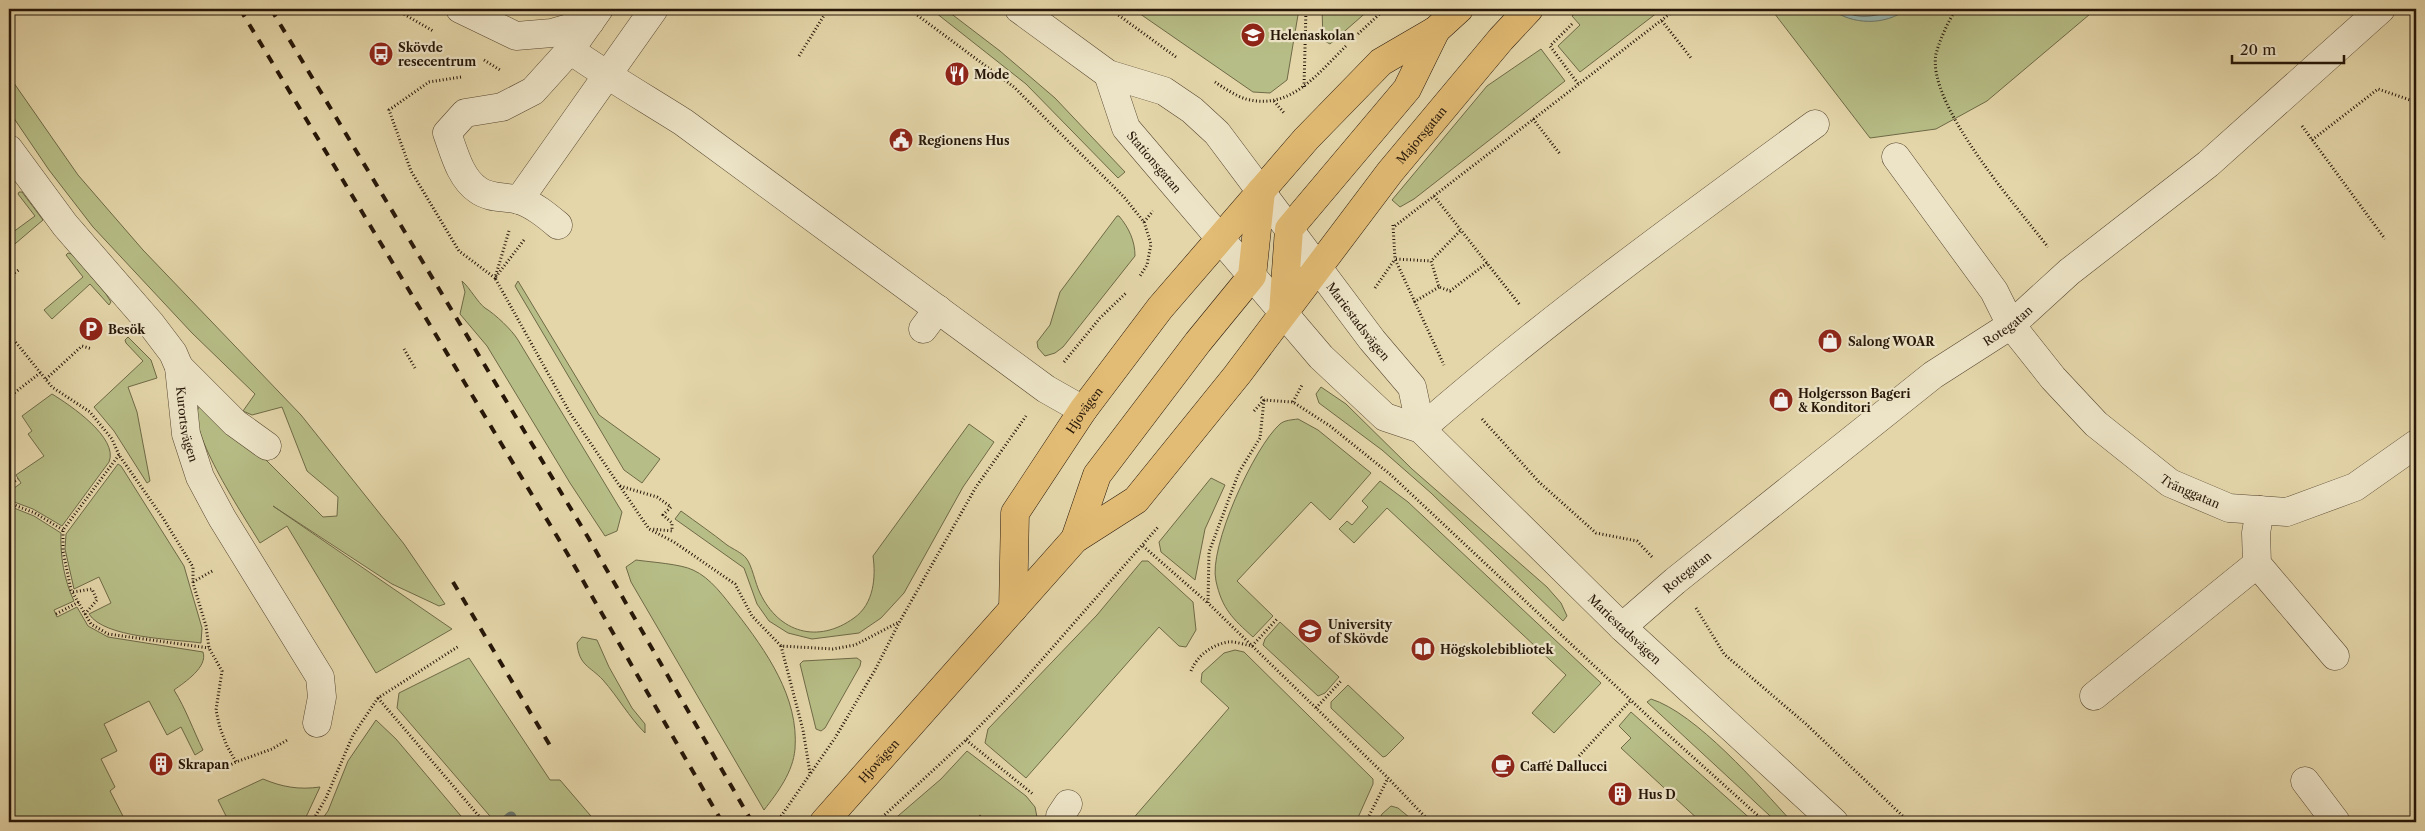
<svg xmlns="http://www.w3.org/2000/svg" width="2425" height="831" font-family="'Libre Caslon Text',serif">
  <rect width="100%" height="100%" fill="#e4d6a9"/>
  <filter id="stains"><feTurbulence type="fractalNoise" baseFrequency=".004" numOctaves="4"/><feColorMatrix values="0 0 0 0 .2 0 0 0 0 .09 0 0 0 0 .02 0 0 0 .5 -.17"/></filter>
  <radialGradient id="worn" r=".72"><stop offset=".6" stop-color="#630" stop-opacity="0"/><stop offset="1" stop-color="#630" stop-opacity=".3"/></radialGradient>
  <g fill="#b7bd86" stroke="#6e6a47">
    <path d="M931 9H945L1000 51 1055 98 1125 172 1118 178 1026 84Z"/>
    <path d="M1133 9H1299L1287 80 1270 93 1253 92Z"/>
    <path d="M1322 9H1370L1330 44 1323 40Z"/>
    <path d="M1580 9H1662L1580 72 1558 46 1580 25 1572 16Z"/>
    <path d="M1771 9H2096L1987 101 1936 129 1870 138Z"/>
    <path d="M1541 49 1565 81 1414 199 1400 207 1392 200 1487 86Z"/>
    <path d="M9 76 78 175 143 250 301 415 404 544 445 604 439 606 392 584 273 506 452 629 376 673 287 526 260 543C247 521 185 429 199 407L202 406 239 433 323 517 337 516 338 497 307 471 282 407 252 415 243 411 255 394 192 333 93 227 49 170 9 111Z"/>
    <path d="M19 192H22L43 220 9 249V235L35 216 18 194Z"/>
    <path d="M1117 216H1119C1129 228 1135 241 1135 256L1063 347 1055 353 1045 356 1038 348 1037 342 1050 325 1060 292Z"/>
    <path d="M68 253 72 254 106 294 111 302 109 305 90 284 52 319 44 310 83 277 66 255Z"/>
    <path d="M462 281C470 288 478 303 485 308 495 314 512 330 518 340L622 512 617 531 605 536 570 483 487 346 460 314 465 292Z"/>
    <path d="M518 281 599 415 660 459 642 483 624 470 515 286Z"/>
    <path d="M128 337 151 360 157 378 128 387 137 412 150 481 147 483 114 431 94 407 143 361 126 343 125 340Z"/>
    <path d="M1321 387 1346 404 1412 469 1547 587 1561 603 1567 616 1563 621 1431 493 1382 450 1319 403 1316 394Z"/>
    <path d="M52 394C70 405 119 438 109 462L62 526 33 509 9 500V492L21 483 16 475 44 456 28 434 32 431 22 416Z"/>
    <path d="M1298 419 1318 430 1371 473 1330 520 1311 502 1237 581 1273 616 1253 637C1233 619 1222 609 1216 581 1208 548 1254 447 1280 424 1285 420 1291 420 1298 419Z"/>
    <path d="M969 424 994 442 963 487 904 593 881 618 859 633 812 639 788 633 769 621 757 604 744 568 675 519 681 511C696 522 712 533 727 545 733 549 742 553 746 558 752 565 755 583 760 593 779 633 818 644 854 618 874 604 876 577 873 556Z"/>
    <path d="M118 464 121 466 184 566 202 628 201 643C173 639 104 638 89 614L111 603 99 577 74 589 65 549 66 534Z"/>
    <path d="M1211 478 1225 485 1205 529 1195 580 1161 552 1159 542Z"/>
    <path d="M1380 481 1408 502 1601 683 1554 733 1532 713 1566 675 1387 508 1354 543 1339 529 1347 521 1352 525 1368 507 1362 501Z"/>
    <path d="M9 506 34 516 61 533C60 555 64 580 74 601L54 610 57 617 77 607 88 626 108 637 203 652C208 667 185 682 174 690 186 709 193 730 203 750L195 755 181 727 167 735 149 701 104 724 117 751 101 759 115 787 110 791 126 822H9Z"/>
    <path d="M636 560C650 562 681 564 693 570 711 578 724 597 736 612 766 651 799 697 795 749 793 772 778 792 764 810L631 582 626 567Z"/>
    <path d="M1142 561H1148L1193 602 1196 630 1186 647 1179 646 1159 627 1026 778 985 743 988 729 1097 615Z"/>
    <path d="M1280 622 1339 677 1325 693 1318 696 1263 645 1265 639Z"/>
    <path d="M582 637 597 640 609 667 632 708 645 724V733C629 717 618 697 603 680 590 666 579 666 577 643Z"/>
    <path d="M1235 650 1244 652 1373 779V784L1356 822H1130L1229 708 1201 682 1202 673 1224 653Z"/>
    <path d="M469 658 550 780H560L596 822H495L397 708 399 693Z"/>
    <path d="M857 658 861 661 860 666 825 728 821 731 816 729 800 664 803 661Z"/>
    <path d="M1348 685 1404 738 1386 756 1383 757 1331 708V702Z"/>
    <path d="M1651 699C1696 713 1759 786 1792 822H1777L1769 815 1647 702Z"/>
    <path d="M1631 712 1754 822H1701L1621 748 1631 738 1619 726Z"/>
    <path d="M376 720 396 739 466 822H320L328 811 348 761Z"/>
    <path d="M967 751 1026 796 1035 807 1038 822H984L981 816 967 822H891L941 779Z"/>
    <path d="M263 779C282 787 299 790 320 787L306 817 301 822H229L218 800Z"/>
    <path d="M1391 806 1398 808 1415 822H1378L1382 814Z"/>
  </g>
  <path fill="#98b7b1" stroke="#6a776d" d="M1831 9H1907C1885 26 1852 25 1831 9Z"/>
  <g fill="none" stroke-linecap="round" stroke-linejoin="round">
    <path stroke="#5f665c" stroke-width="1" d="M1840 9C1856 21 1879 16 1897 9"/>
    <path stroke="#6a776d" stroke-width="11" d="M505 822 511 817"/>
    <defs>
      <g id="minor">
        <path d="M460 9 516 36 552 33 590 22"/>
        <path id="s1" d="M1019 9 1108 74 1164 91 1192 110 1217 133 1372 340 1412 387 1421 429"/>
        <path d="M570 50C607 76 645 98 683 122L1046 389 1083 410"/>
        <path id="s2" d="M1108 74 1126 128 1321 357 1385 417 1421 429 1622 627 1834 822"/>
        <path id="s3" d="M9 149 65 225 151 324 173 353 179 367 186 434 200 477 222 518 320 677 322 697 317 723"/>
        <path id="s4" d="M1896 157 1994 291 2011 325 2053 378 2096 424 2170 483 2229 508 2287 512 2355 487 2416 444"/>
        <path d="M519 200 654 9"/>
        <path d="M558 225C546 215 534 205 519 200 505 196 490 199 478 190 460 178 454 152 447 133L465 113 502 107 533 91 570 50 599 9"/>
        <path d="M923 329 938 309"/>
        <path d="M179 367 235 423 267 446"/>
        <path d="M1421 429C1546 320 1681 222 1815 124"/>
        <path d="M2260 510 2256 533 2257 564 2335 656"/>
        <path id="s5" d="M1622 627 1675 581 1933 375 2011 325 2069 272 2208 164 2381 9"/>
        <path d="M2094 696 2257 564"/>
        <path d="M2305 781 2336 822"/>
        <path d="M1060 822V816L1068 804"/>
      </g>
      <g id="major">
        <path d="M1283 313 1289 229 1407 89 1436 30"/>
        <path d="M1075 539 1097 475 1198 342 1252 276 1261 191"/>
        <path id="s6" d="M1013 609 1015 513 1083 410 1160 308 1306 139 1381 62 1436 30 1459 9"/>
        <path id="s7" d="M824 822 1075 539 1136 500 1237 375 1390 172 1501 39 1529 9"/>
      </g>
    </defs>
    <use href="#minor" stroke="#564630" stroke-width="29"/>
    <use href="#major" stroke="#261608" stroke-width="29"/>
    <g stroke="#261608" stroke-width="3" stroke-dasharray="1 2.5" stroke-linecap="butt">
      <path d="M395 9 433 31"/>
      <path d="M909 9 1014 87 1124 197 1144 222 1151 244 1147 265 1140 276"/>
      <path d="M1110 9 1176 57"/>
      <path d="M1956 9C1948 22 1940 39 1936 54 1926 104 2018 208 2048 247"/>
      <path d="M1662 21 1691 58"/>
      <path d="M1572 24 1550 46 1579 85"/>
      <path d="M1358 34 1385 9"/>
      <path d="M799 56 828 9"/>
      <path d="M484 60 500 70"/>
      <path d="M461 77 429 82 389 110 411 171 459 251 495 278 509 231"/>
      <path d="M1215 82C1224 88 1236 96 1246 99 1291 111 1318 73 1347 45"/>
      <path d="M1304 87 1306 9"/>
      <path d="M1274 101 1284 113"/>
      <path d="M1533 119 1560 154"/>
      <path d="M2302 126 2385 239"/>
      <path d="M2312 140 2378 89 2416 102"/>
      <path d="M1434 196 1520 305"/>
      <path d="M1144 222 1153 211"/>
      <path d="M1393 225 1395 259 1444 365"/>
      <path d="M1395 226 1676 9"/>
      <path d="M1460 231 1431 261 1439 287 1450 291 1487 263"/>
      <path d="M524 240 495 278 570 413 649 529 674 542 735 584 752 616 781 646 833 649 855 645 899 622"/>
      <path d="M1396 259 1431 261"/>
      <path d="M9 277 20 269"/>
      <path d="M1375 288 1395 259"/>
      <path d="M1414 302 1439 287"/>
      <path d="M9 334 52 387 90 412 112 439 119 455 163 518 193 567V583L206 626 209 648 222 671 216 710 220 728 227 746 236 762 272 749 289 739"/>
      <path d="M404 349 415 368"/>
      <path d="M1064 362 1100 318 1127 292"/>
      <path d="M46 379 82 346 92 349"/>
      <path d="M9 397 40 373"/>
      <path d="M1261 397 1264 400 1293 402 1330 426 1391 475 1653 721 1765 822"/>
      <path d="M1264 400 1260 438 1239 472 1209 552 1208 603 1388 778 1430 822"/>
      <path d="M1293 402 1302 385"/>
      <path d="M1254 411 1264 400"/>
      <path d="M1482 419 1539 482 1596 533 1637 541 1653 558"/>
      <path d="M119 455 63 530V551L71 590 91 624 108 634 209 648"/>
      <path d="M9 485 18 479"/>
      <path d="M620 486 657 497 671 507 663 515 672 523V531L652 529"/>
      <path d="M9 503 35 513 63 530"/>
      <path d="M1143 546 1208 603"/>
      <path d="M193 582 214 570"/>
      <path d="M73 592 92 589 97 600 85 614"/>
      <path d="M1696 608 1724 654 1806 724 1909 822"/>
      <path d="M56 614 79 602"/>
      <path d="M781 646 803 730 810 773"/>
      <path d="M1191 671C1197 656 1211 645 1228 642 1235 641 1245 645 1252 646L1277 619"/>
      <path d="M378 698 484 822"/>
      <path d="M1316 708 1342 680"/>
      <path d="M966 740 1034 795"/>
      <path d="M1579 756 1631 700"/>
      <path d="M222 769 236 762"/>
      <path d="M312 822 326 798 353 735 378 698 459 646"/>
      <path d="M777 822 835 738 875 670 900 621 976 487 1026 416"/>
      <path d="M877 822 966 740 1018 687 1158 527"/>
      <path d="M967 822 981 816 984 822"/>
      <path d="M1366 822 1388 778"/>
    </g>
    <use href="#minor" stroke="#ede4c7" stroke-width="28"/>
    <use href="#major" stroke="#e2bb74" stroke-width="28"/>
    <g stroke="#261608" stroke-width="4" stroke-dasharray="9 9" stroke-linecap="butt">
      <path d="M240 9 567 553 722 822"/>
      <path d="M271 9 589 539 752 822"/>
      <path d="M453 582 552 749"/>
    </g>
  </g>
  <defs>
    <symbol id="school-disc" viewBox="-11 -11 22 22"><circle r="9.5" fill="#8f2418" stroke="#ede4c7"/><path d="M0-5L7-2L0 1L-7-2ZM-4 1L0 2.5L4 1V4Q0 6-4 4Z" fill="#fff"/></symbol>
    <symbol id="bus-disc" viewBox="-11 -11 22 22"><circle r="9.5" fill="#8f2418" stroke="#ede4c7"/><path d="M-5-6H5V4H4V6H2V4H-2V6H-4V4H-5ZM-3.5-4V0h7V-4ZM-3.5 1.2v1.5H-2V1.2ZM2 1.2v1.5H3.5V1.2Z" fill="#fff"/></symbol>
    <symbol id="restaurant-disc" viewBox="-11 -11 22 22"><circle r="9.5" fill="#8f2418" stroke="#ede4c7"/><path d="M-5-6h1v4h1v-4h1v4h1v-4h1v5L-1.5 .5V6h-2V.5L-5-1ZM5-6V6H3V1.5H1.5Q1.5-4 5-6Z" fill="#fff"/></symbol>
    <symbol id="civic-disc" viewBox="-11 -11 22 22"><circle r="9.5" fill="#8f2418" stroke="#ede4c7"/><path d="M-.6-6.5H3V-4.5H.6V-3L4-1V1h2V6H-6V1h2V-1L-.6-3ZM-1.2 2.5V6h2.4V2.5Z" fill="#fff"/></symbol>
    <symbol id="parking-disc" viewBox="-11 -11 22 22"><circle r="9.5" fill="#8f2418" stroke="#ede4c7"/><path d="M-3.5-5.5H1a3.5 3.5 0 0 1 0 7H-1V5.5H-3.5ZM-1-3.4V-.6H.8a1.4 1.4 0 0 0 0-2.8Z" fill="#fff"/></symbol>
    <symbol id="shop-disc" viewBox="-11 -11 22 22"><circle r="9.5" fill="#8f2418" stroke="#ede4c7"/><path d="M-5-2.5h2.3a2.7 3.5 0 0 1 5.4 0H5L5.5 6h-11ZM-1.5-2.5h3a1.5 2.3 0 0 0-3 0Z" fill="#fff"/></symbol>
    <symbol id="university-disc" viewBox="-11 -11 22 22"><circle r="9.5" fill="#8f2418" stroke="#ede4c7"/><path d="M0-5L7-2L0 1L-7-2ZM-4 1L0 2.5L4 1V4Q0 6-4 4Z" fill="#fff"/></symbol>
    <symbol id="library-disc" viewBox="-11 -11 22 22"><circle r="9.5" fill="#8f2418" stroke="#ede4c7"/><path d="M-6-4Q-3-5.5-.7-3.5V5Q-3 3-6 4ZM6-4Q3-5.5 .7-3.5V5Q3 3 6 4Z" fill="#fff"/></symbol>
    <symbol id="building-disc" viewBox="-11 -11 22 22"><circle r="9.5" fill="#8f2418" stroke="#ede4c7"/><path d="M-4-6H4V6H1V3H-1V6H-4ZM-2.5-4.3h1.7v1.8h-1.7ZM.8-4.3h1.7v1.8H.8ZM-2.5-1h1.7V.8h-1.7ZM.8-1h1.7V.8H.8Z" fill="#fff"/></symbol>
    <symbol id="cafe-disc" viewBox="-11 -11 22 22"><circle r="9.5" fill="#8f2418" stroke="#ede4c7"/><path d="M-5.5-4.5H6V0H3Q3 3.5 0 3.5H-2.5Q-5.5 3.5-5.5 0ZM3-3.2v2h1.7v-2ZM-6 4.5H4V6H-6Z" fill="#fff"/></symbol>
  </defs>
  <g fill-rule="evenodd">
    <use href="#school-disc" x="1239" y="21" width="28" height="28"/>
    <use href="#bus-disc" x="367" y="40" width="28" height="28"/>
    <use href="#restaurant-disc" x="943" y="60" width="28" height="28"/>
    <use href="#civic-disc" x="887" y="126" width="28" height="28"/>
    <use href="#parking-disc" x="77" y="315" width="28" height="28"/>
    <use href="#shop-disc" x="1816" y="327" width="28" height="28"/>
    <use href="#shop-disc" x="1767" y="386" width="28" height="28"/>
    <use href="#university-disc" x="1296" y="617" width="28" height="28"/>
    <use href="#library-disc" x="1409" y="635" width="28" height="28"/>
    <use href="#building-disc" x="147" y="750" width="28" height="28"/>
    <use href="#cafe-disc" x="1489" y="752" width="28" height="28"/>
    <use href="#building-disc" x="1606" y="780" width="28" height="28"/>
  </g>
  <g text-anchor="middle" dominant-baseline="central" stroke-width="4.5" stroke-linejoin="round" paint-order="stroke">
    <g font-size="12" font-weight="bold" fill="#261608" stroke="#ede4c7" text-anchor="start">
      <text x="1270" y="35">Helenaskolan</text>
      <text x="398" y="47">Skövde<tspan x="398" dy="14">resecentrum</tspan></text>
      <text x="974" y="74">Mode</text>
      <text x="918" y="140">Regionens Hus</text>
      <text x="108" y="329">Besök</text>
      <text x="1848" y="341">Salong WOAR</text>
      <text x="1798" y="393">Holgersson Bageri<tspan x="1798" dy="14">&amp; Konditori</tspan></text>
      <text x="1328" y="624">University<tspan x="1328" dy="14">of Skövde</tspan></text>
      <text x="1440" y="649">Högskolebibliotek</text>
      <text x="178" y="764">Skrapan</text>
      <text x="1520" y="766">Caffé Dallucci</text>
      <text x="1638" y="794">Hus D</text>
    </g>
    <g font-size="12" fill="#261608" stroke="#ede4c7">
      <text stroke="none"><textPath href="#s7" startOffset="914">Majorsgatan</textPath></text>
      <text stroke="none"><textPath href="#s2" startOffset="101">Stationsgatan</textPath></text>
      <text stroke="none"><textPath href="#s1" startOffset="472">Mariestadsvägen</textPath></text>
      <text stroke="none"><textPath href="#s5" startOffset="490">Rotegatan</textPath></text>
      <text stroke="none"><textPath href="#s6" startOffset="220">Hjovägen</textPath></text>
      <text stroke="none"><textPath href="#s3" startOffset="335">Kurortsvägen</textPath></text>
      <text stroke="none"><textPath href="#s4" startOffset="451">Tränggatan</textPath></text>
      <text stroke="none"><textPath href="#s5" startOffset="85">Rotegatan</textPath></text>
      <text stroke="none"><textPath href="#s2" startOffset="769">Mariestadsvägen</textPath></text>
      <text stroke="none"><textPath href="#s7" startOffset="82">Hjovägen</textPath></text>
    </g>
  </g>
  <rect width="2425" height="831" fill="none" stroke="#e4d6a9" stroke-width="30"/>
  <rect x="10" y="10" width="2405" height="811" fill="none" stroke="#261608" stroke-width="2.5"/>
  <rect x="15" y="15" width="2395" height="801" fill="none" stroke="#261608"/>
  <path d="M2232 55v8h112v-8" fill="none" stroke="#261608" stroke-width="2.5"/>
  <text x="2240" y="55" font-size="15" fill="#261608" stroke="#ede4c7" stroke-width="4" paint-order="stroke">20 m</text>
  <rect width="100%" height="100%" filter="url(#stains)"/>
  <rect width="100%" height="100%" fill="url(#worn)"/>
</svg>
